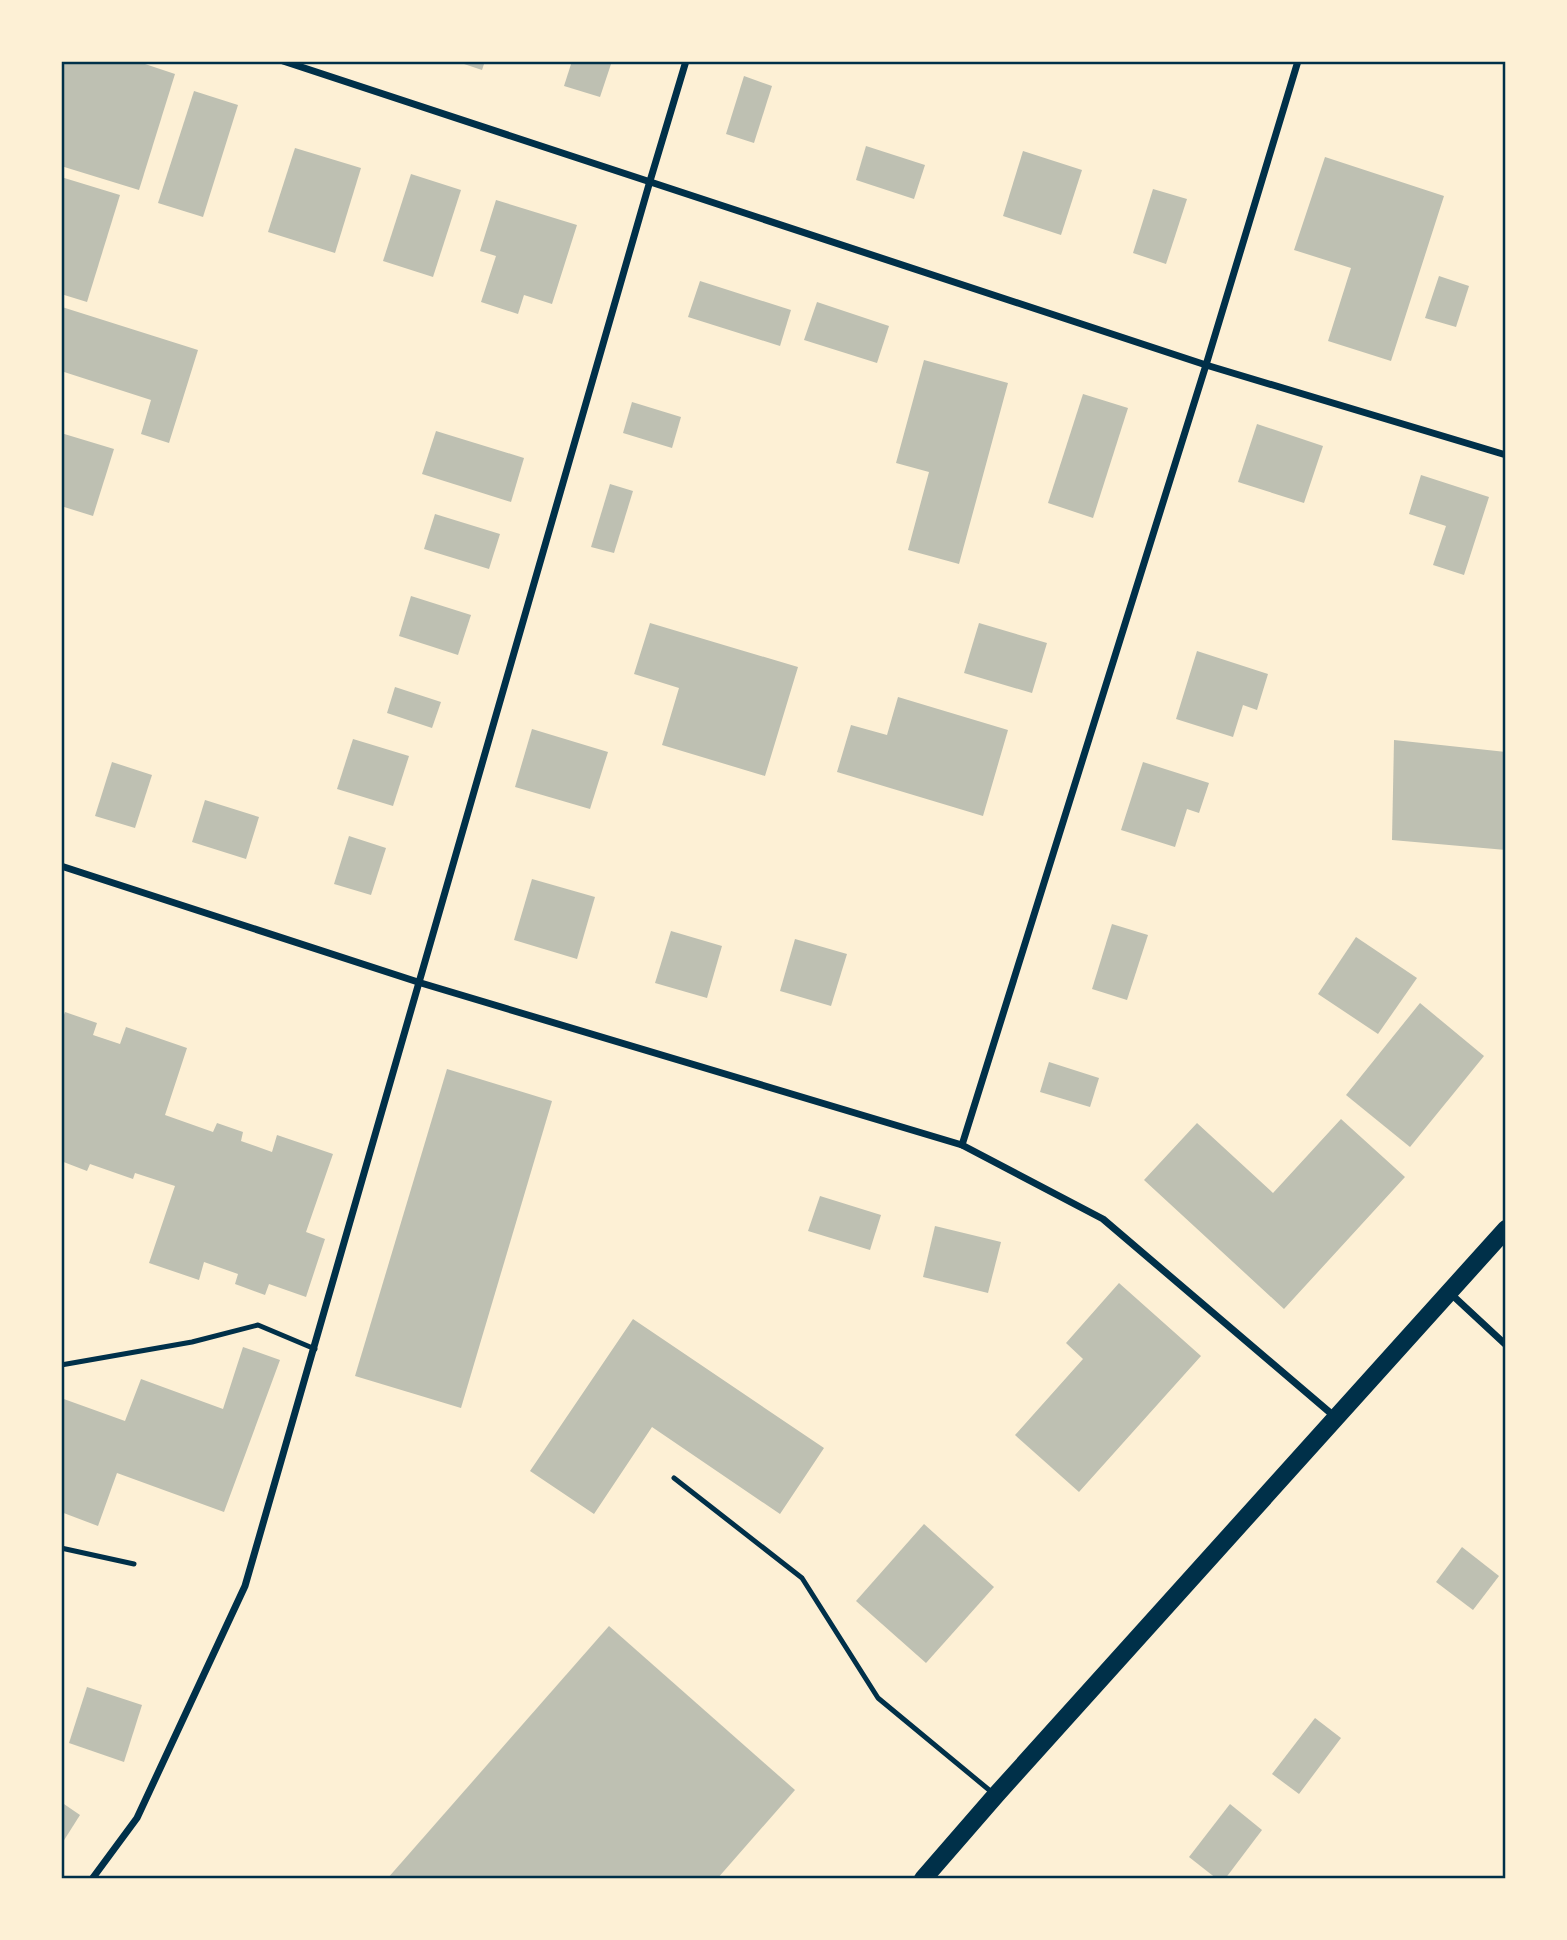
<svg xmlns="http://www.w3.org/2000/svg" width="1567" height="1940" font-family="'PT Sans',sans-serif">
  <rect width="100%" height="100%" fill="#fdf0d5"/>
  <g fill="#bec0b2">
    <path d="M61 61H136L175 74 139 190 61 166Z"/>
    <path d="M455 61H485L482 70Z"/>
    <path d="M572 61H612L600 97 564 86Z"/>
    <path d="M744 76 772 86 754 143 726 134Z"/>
    <path d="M194 91 238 105 203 217 158 203Z"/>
    <path d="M866 146 925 165 914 199 856 180Z"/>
    <path d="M295 148 361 168 335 253 268 232Z"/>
    <path d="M1023 151 1082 170 1061 235 1003 216Z"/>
    <path d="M1325 157 1444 196 1391 361 1328 341 1351 268 1294 250Z"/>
    <path d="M411 174 461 190 433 277 383 261Z"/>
    <path d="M61 177 120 195 87 302 61 294Z"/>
    <path d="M1153 189 1187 199 1166 264 1133 253Z"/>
    <path d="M496 200 577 225 552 304 524 295 518 314 481 302 496 256 480 251Z"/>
    <path d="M1439 276 1469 286 1456 327 1425 318Z"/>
    <path d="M700 281 791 310 780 346 688 317Z"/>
    <path d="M817 302 889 326 877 363 804 340Z"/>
    <path d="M62 307 198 350 169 443 141 434 151 400 61 371Z"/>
    <path d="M924 360 1008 383 959 564 908 550 929 472 896 463Z"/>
    <path d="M1083 394 1128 408 1093 518 1048 503Z"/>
    <path d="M632 402 681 417 672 448 623 433Z"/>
    <path d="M1257 424 1323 446 1304 503 1238 482Z"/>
    <path d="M436 431 524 458 511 502 422 474Z"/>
    <path d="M61 433 114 449 93 516 61 506Z"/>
    <path d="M1421 475 1489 497 1464 575 1433 565 1446 526 1409 514Z"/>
    <path d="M610 484 633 491 614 553 591 547Z"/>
    <path d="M435 514 500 534 489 569 424 549Z"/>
    <path d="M411 596 471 615 458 655 399 636Z"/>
    <path d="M650 623 798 667 765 776 662 745 679 688 634 674Z"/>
    <path d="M979 623 1047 643 1032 693 964 673Z"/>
    <path d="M1197 651 1268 674 1257 710 1243 705 1233 737 1176 719Z"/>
    <path d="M395 687 441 702 432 728 387 713Z"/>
    <path d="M898 697 1008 730 983 816 837 772 851 725 887 735Z"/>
    <path d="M532 729 608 752 590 809 515 787Z"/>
    <path d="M353 739 409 756 393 806 337 789Z"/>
    <path d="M1394 740 1506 752V850L1392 840Z"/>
    <path d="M112 762 152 775 135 828 95 816Z"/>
    <path d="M1143 762 1209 783 1199 813 1187 809 1175 847 1121 830Z"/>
    <path d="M205 800 259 817 246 859 192 842Z"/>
    <path d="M349 836 386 848 371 895 334 884Z"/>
    <path d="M532 879 595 897 577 959 514 940Z"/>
    <path d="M1112 924 1148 935 1127 1000 1092 989Z"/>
    <path d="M671 931 722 946 707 998 655 983Z"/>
    <path d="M1356 937 1417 978 1378 1034 1318 994Z"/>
    <path d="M795 939 847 954 831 1006 780 991Z"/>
    <path d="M1420 1003 1484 1056 1410 1147 1346 1095Z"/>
    <path d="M65 1012 97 1023 93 1035 120 1044 126 1027 187 1048 165 1115 213 1132 217 1123 243 1132 241 1141 272 1152 277 1135 333 1154 306 1232 325 1239 306 1297 269 1284 265 1295 235 1284 238 1274 204 1262 199 1280 149 1263 175 1186 135 1173 133 1179 90 1164 87 1171 61 1161V1023Z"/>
    <path d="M1049 1062 1099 1078 1090 1107 1040 1092Z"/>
    <path d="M447 1069 552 1101 461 1408 355 1376Z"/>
    <path d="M1341 1119 1405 1177 1284 1309 1144 1180 1197 1123 1273 1193Z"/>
    <path d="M820 1196 881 1215 870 1250 808 1231Z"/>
    <path d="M935 1226 1001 1242 988 1293 923 1277Z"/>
    <path d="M1119 1283 1201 1356 1079 1492 1015 1435 1083 1359 1066 1343Z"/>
    <path d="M633 1319 824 1448 780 1514 652 1427 594 1514 530 1471Z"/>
    <path d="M243 1347 280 1360 224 1512 117 1473 98 1526 61 1512V1398L125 1421 141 1379 223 1409Z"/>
    <path d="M924 1524 994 1587 926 1663 856 1601Z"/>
    <path d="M1462 1547 1499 1576 1473 1610 1436 1582Z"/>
    <path d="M609 1626 795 1790 717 1879H387Z"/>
    <path d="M87 1687 142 1705 124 1762 69 1743Z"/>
    <path d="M1315 1718 1341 1738 1299 1794 1272 1774Z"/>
    <path d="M61 1802 80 1815 61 1845Z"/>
    <path d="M1230 1804 1262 1830 1225 1879H1217L1189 1857Z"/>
  </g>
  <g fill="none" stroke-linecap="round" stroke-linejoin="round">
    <g stroke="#003049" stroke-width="5">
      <path d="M61 1365 192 1342 258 1325 315 1349"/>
      <path d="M674 1478 802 1578 878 1698 994 1794"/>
      <path d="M61 1548 134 1564"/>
    </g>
    <g stroke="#003049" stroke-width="7">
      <path d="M283 61 1206 365 1506 455"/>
      <path d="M61 866 421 983 962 1145 1103 1219 1334 1416"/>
      <path d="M962 1145 1206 365 1298 61"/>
      <path d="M1450 1293 1506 1345"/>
      <path d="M92 1879 137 1818 245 1586 650 181 686 61"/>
    </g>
    <path stroke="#003049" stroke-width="18" d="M923 1879 996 1795 1506 1229"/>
  </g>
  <rect width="1567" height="1940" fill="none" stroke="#fdf0d5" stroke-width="126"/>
  <rect x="63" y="63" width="1441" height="1814" fill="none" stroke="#003049" stroke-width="2.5"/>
</svg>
